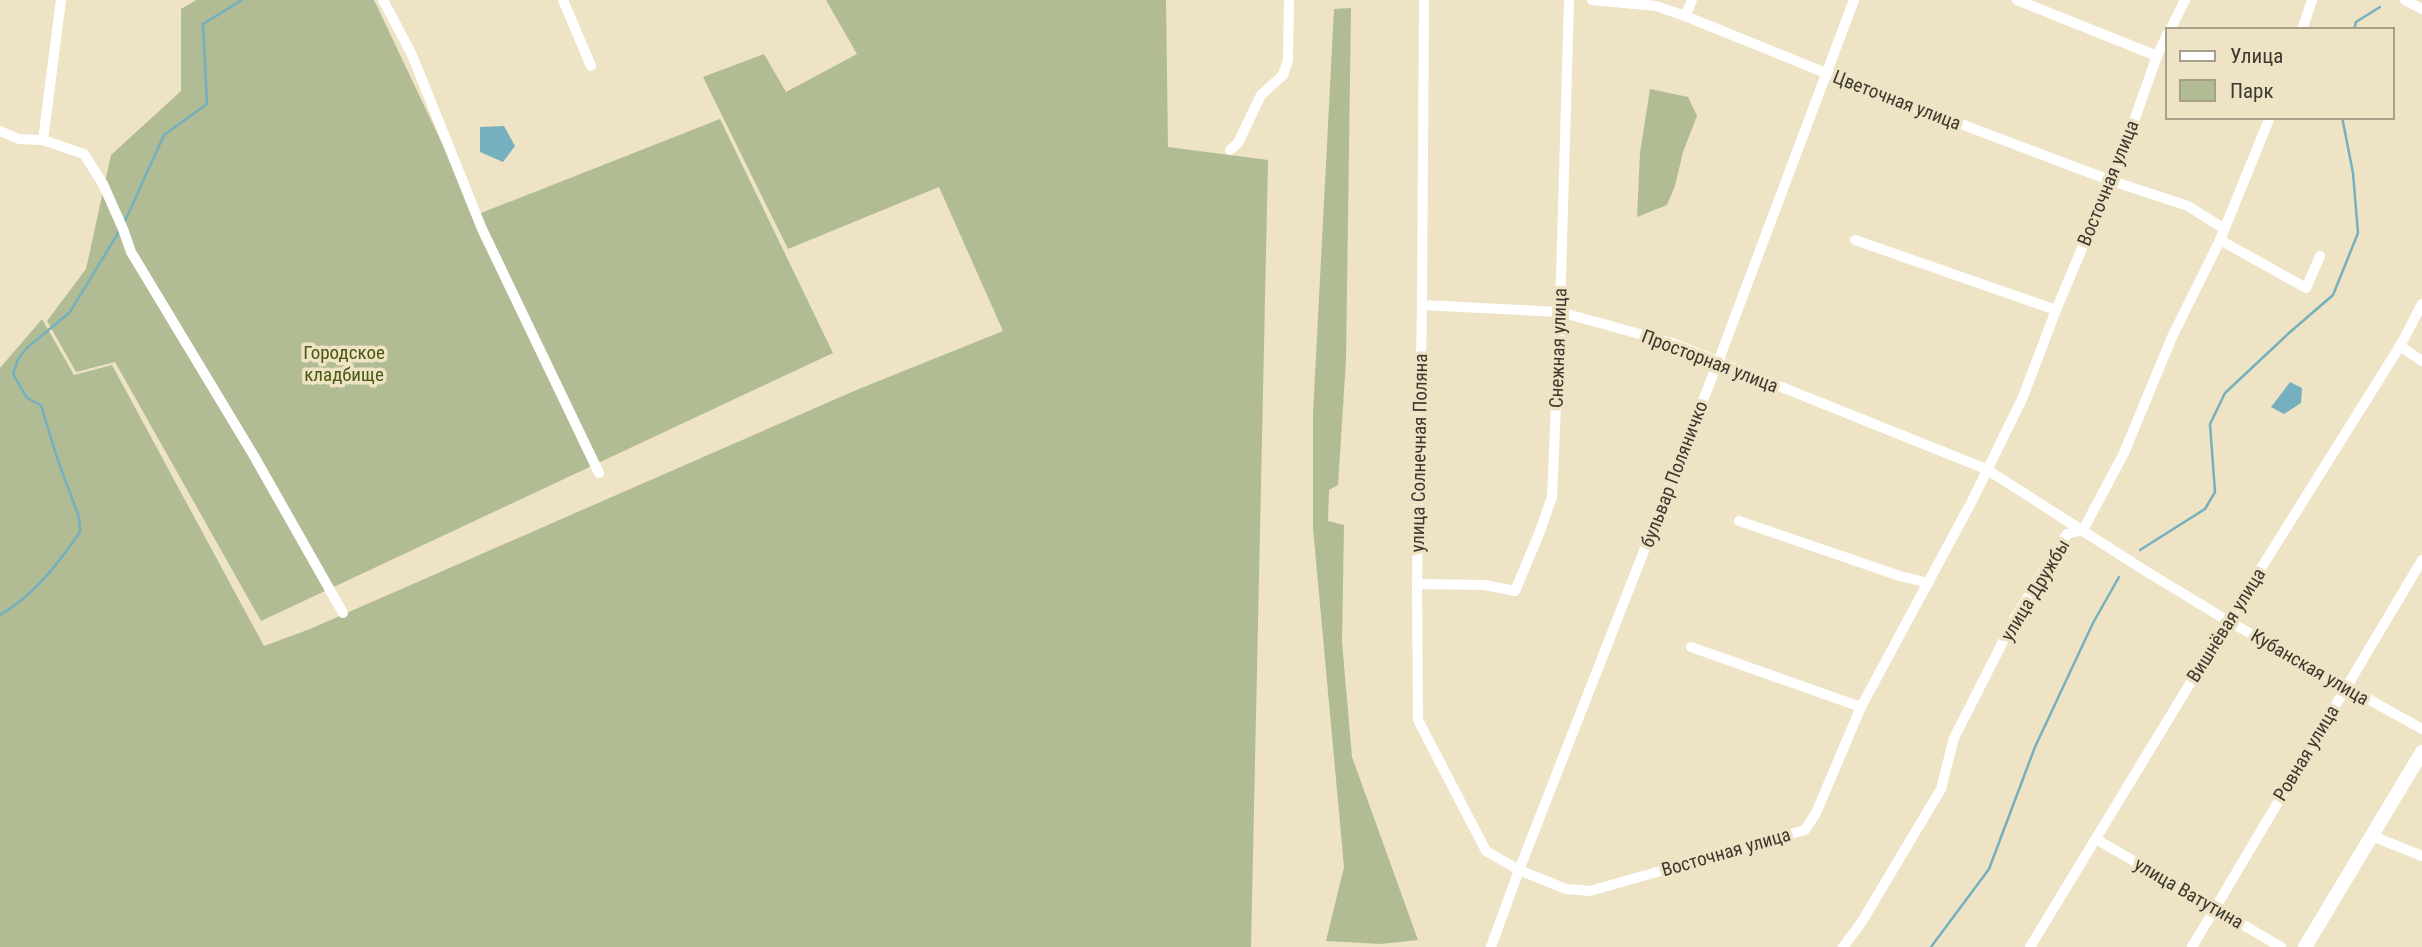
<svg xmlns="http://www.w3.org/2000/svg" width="2422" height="947" font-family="'Roboto Condensed',sans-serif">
  <rect width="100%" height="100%" fill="#eee3c5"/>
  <g fill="#b1bc94">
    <path d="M196 0H374L476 215 720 119 833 353 261 621 115 362 76 372 47 321 86 269 111 155 181 91V9Z"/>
    <path d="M826 0H1166L1168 147 1268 160 1251 947H0V368L42 319 74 375 112 365 264 646 310 629 854 391 1003 331 939 187 788 249 703 77 764 54 786 92 857 54Z"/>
    <path d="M1351 8 1346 360 1338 485 1329 490 1328 521 1344 525 1342 642 1352 757 1418 940 1381 944 1326 941 1344 867 1313 528V414L1334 9Z"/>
    <path d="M1650 89 1688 97 1697 116 1683 152 1675 186 1667 205 1637 217 1640 153Z"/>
  </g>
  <g fill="#75b0be">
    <path d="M504 126 515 146 503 162 480 152V127Z"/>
    <path d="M2290 382 2302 388 2301 403 2284 414 2271 407Z"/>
  </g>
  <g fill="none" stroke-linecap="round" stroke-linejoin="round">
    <g stroke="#75b0be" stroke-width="2.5">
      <path d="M2354 30 2356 22 2380 7"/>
      <path d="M125 221 164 135 207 104 203 24 242 0"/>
      <path d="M2140 550 2205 509 2215 492 2210 424 2225 393 2289 333 2333 295 2358 233 2353 173 2342 117"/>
      <path d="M0 615C34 595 57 565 80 532L79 517 57 458 41 405 27 398 13 374 18 359 27 348 70 312 120 230"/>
      <path d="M1931 947 1989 869 2035 747 2093 623 2119 577"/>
    </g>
    <g stroke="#fff" stroke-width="10">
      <path d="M383 0 412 55 482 229 599 473"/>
      <path d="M563 0 591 66"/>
      <path d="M1424 0 1422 305 1417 584 1418 720 1486 851 1519 870 1566 889 1590 891 1805 830 1816 813 1861 707 1972 501 2023 397 2056 310 2124 149 2157 56 2168 33"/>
      <path d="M1592 0 1656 6 1685 16 1826 73 2109 180 2188 206 2223 228"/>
      <path d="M2017 0 2157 56"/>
      <path d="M2405 0 2422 9"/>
      <path d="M1685 16 1692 0"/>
      <path d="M2170 30 2185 0"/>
      <path d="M2302 30 2312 0"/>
      <path d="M0 131 19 139 43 140 84 154 103 184 123 229 131 252 254 456 343 613"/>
      <path d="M43 140 61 0"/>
      <path d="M1230 150 1238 143 1261 95 1283 75 1288 60 1289 0"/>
      <path d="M1855 240 2056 310"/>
      <path d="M2220 240 2306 288 2320 256"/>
      <path d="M1422 305 1560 312 1672 343 1986 469 2144 570 2228 621 2422 729"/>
      <path d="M2400 346 2422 361"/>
      <path d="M1739 521 1900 576 1928 583"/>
      <path d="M1417 584 1485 585 1515 591 1539 534 1552 497 1560 312 1569 0"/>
      <path d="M1691 647 1861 707"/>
      <path d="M2372 836 2422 856"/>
      <path d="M2096 839 2281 947"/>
      <path d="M1491 947 1519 870 1718 362 1854 0"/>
      <path d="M1843 947 1861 923 1941 789 1954 738 2016 616 2067 534 2083 530 2124 453 2172 337 2220 240 2270 117"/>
      <path d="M2030 947 2228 621 2400 346 2422 304"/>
      <path d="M2192 947 2422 560"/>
    </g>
    <path stroke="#fff" stroke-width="14" d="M2305 947 2422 752"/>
  </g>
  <g text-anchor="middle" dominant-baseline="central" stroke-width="7" stroke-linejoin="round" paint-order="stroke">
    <g font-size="19" fill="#3d392e" stroke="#eee3c5">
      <text transform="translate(1897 100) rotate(21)">Цветочная улица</text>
      <text transform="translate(2108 183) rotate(-68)">Восточная улица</text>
      <text transform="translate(1558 348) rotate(-88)">Снежная улица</text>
      <text transform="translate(1710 361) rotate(21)">Просторная улица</text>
      <text transform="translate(1419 453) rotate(-89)">улица Солнечная Поляна</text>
      <text transform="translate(1674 474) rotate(-69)">бульвар Поляничко</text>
      <text transform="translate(2035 590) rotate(-59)">улица Дружбы</text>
      <text transform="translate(2226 625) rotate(-58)">Вишнёвая улица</text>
      <text transform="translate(2310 667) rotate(30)">Кубанская улица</text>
      <text transform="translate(2306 753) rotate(-59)">Ровная улица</text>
      <text transform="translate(1726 852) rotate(-16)">Восточная улица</text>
      <text transform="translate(2189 893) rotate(30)">улица Ватутина</text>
    </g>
    <g font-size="19" fill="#4a5810" stroke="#eee3c5">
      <text x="344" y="352">Городское<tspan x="344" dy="22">кладбище</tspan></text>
    </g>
  </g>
  <rect x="2166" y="28" width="228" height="91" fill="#eee3c5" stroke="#a79f89" stroke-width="2"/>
  <rect x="2180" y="51" width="35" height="10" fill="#ffffff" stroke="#a79f89" stroke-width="2"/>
  <text x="2230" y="63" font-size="21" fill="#3d392e">Улица</text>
  <rect x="2180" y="80" width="35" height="21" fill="#b1bc94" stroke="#a79f89" stroke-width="2"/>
  <text x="2230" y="98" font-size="21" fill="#3d392e">Парк</text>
</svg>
